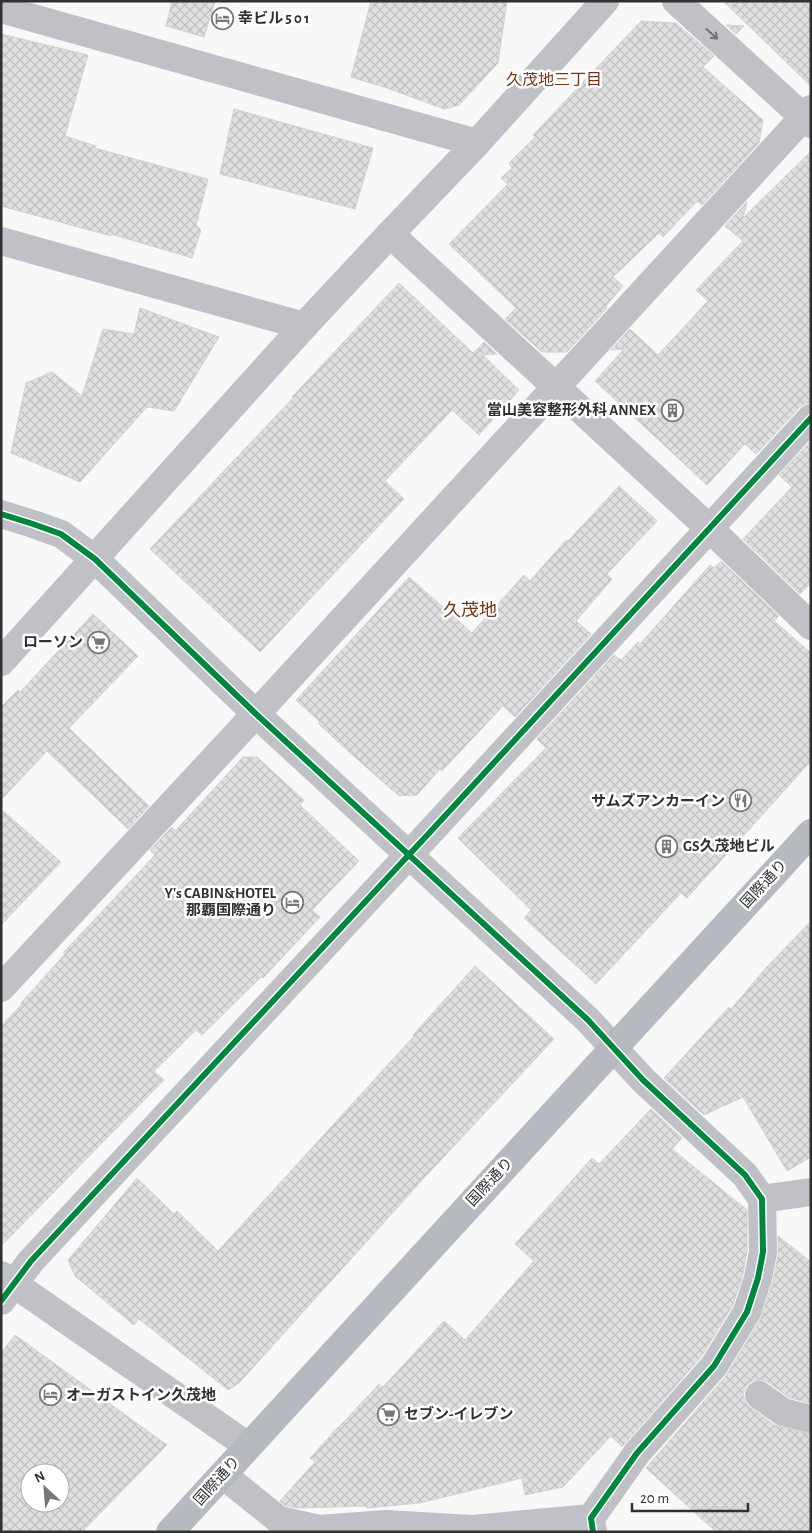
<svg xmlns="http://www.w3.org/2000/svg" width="812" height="1533" font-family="'Alegreya Sans','Noto Sans JP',sans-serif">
  <defs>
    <pattern id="building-cross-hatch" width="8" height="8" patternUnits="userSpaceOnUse" patternTransform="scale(1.25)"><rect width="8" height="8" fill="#e0dfdf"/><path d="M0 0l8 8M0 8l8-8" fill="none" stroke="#c0c0c0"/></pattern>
  </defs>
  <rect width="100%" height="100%" fill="#f8f8f9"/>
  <g fill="url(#building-cross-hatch)" stroke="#d2d2d2" fill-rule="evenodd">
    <path d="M172 1H215L204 37 166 26Z"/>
    <path d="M371 1H507L498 63 459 105 444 109 387 88 351 77Z"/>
    <path d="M723 1H811V86Z"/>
    <path d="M641 21 676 23 714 56 703 67 763 120 759 143 702 205 697 201 663 237 659 233 613 277 623 286 606 306 607 308 567 352H542L505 319 516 308 449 244 508 184 501 178 512 168 509 163 535 137 533 135Z"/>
    <path d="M726 25 744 26 736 34Z"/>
    <path d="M1 34 88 55 65 136 96 146 95 148 208 179 196 225 201 230 192 258 111 234V236L1 206Z"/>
    <path d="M234 109 373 148 355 209 220 174Z"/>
    <path d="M811 151V403H806L800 407 756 454 745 444 707 485 595 381 624 349 611 350 630 329 658 355 708 301 696 290 743 241 725 226 747 202 743 218Z"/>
    <path d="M399 283 473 353 484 342 497 354 483 355 519 390 479 435 452 410 385 481 404 499 260 652 150 549 293 398 292 397Z"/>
    <path d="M140 308 219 337 174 411 147 407 80 482 11 453 26 383 52 372 82 396 103 329 134 334Z"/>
    <path d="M811 441V583L800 594 743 539 792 487 779 475Z"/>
    <path d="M619 486 657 521 607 574 612 579 576 621 591 634 515 717 503 706 442 771 440 769 417 795 399 796 349 752 319 724 320 722 296 700 409 577 472 633 524 575 530 581 566 540 568 541Z"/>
    <path d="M721 561 779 616 774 621 811 653V761L687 898 681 893 596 984 524 918 531 910 458 838 546 748 537 739 614 655 621 660 638 642 640 644 710 565 714 568Z"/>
    <path d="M93 614 138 656 69 728 149 806 128 829 47 751 1 800V707L18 690 20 692Z"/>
    <path d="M243 757H257L304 800 300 805 359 861 312 910 320 917 263 978 261 977 202 1035 196 1030 154 1071 164 1080 1 1246V1026L22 1004 21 1003 65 954 63 953 155 855 150 850 172 827 175 831Z"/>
    <path d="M1 809 61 862 1 925Z"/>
    <path d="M811 921V1157L787 1171 743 1097 704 1115 664 1078 729 1007 731 1009 765 969Z"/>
    <path d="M475 966 554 1039 424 1178 239 1383 228 1390 139 1319 134 1325 75 1276 68 1260 137 1178 174 1214 177 1211 218 1251 414 1036 413 1035Z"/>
    <path d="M651 1109 682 1138 672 1149 747 1210V1251L743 1274 733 1305 701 1357 622 1447 611 1436 563 1487 525 1495 522 1478 420 1503 367 1508 366 1506 299 1508 286 1506 280 1501 315 1462 310 1458 338 1427H339L379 1384 383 1387 444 1321 465 1340 534 1261 515 1244 592 1158 599 1164Z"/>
    <path d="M778 1236 811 1262V1403L790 1398 768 1382 761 1380 752 1381 746 1386 743 1394 745 1402 750 1407 774 1425 811 1434V1532H716L646 1468 726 1376 760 1320 773 1281 778 1255Z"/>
    <path d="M15 1335 167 1445 82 1532H1V1353ZM30 1473H60V1503H30Z"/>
  </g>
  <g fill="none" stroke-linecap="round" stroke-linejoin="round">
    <g stroke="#bfc1c7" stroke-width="28">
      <path d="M676 1 811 124"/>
      <path d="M1 9 477 143"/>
      <path d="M390 234 709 528 811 626"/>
      <path d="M1 241 304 326"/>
      <path d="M1 514 33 524 61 534 95 559 256 714 588 1020 643 1080 745 1175 762 1199 763 1252 758 1278 747 1312 714 1366 637 1453 591 1518 593 1532"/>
      <path d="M1 662 304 326 390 234 477 143 605 1"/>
      <path d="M1 988 278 690 811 109"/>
      <path d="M762 1199 811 1192"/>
      <path d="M1 1275 248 1446"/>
      <path d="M1 1301 31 1261 432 830 811 418"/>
      <path d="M759 1395 783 1412 811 1419"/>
      <path d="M223 1475 279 1520 319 1529 386 1524 472 1529 591 1518"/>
    </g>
    <path stroke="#b7b9c0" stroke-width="28" d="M170 1532 811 833"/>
    <defs>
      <g id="cycleway">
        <path d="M1 514 33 524 61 534 95 559 256 714 588 1020 643 1080 745 1175 762 1199 763 1252 758 1278 747 1312 714 1366 637 1453 591 1518 593 1532"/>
        <path d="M1 1301 31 1261 432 830 811 418"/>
      </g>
    </defs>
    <use href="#cycleway" stroke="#fff" stroke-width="9"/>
    <use href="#cycleway" stroke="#00873e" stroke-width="6"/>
  </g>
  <defs><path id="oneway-shaft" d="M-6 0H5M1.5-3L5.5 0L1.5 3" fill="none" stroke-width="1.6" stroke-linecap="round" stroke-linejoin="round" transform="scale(1.25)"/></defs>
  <use stroke="#707274" href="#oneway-shaft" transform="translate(712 34) rotate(42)"/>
  <defs>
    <symbol id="hotel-ring" viewBox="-11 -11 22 22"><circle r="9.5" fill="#fff" stroke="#767777" stroke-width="1.5"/><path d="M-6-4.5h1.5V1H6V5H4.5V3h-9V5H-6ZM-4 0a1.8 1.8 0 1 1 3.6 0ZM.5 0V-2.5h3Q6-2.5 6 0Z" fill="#767777"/></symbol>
    <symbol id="building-ring" viewBox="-11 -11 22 22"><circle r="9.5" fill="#fff" stroke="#767777" stroke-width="1.5"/><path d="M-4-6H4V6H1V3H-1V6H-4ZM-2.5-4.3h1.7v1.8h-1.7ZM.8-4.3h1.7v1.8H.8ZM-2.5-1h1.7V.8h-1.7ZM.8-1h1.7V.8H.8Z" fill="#767777"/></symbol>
    <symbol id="supermarket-ring" viewBox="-11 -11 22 22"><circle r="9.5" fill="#fff" stroke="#767777" stroke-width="1.5"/><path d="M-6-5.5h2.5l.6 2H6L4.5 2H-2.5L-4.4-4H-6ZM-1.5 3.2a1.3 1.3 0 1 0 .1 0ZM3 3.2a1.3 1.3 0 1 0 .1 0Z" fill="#767777"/></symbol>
    <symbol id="restaurant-ring" viewBox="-11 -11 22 22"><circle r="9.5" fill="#fff" stroke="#767777" stroke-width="1.5"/><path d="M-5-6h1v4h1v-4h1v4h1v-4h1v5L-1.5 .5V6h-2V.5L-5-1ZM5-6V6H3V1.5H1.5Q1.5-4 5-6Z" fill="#767777"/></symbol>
  </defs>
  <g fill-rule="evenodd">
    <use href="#hotel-ring" x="210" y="6" width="25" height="25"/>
    <use href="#building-ring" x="660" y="398" width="25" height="25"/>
    <use href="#supermarket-ring" x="86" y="630" width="25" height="25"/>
    <use href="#restaurant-ring" x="728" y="788" width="25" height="25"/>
    <use href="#building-ring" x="654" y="834" width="25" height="25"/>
    <use href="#hotel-ring" x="280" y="890" width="25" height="25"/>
    <use href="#hotel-ring" x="38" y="1382" width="25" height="25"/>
    <use href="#supermarket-ring" x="376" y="1402" width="25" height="25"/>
  </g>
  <g text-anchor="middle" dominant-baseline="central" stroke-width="5" stroke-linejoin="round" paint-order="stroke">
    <g font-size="15" font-weight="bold" fill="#303131" stroke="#fff" text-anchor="start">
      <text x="238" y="18">幸ビル 5 0 1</text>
      <text x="656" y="410" text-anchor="end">當山美容整形外科 ANNEX</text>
      <text x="83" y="642" text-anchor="end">ローソン</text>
      <text x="725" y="801" text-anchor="end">サムズアンカーイン</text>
      <text x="683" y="846">GS久茂地ビル</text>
      <text x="276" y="893" text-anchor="end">Y's CABIN&amp;HOTEL<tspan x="276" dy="17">那覇国際通り</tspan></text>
      <text x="66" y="1395">オーガストイン久茂地</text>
      <text x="404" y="1414">セブン-イレブン</text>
    </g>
    <g font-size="15" fill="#303131" stroke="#fff">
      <text transform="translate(764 884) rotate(-47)">国際通り</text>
      <text transform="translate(490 1182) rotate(-47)">国際通り</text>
      <text transform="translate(217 1481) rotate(-48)">国際通り</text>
    </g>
    <g font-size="16" fill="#743512" stroke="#fff">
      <text x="554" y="80">久茂地三丁目</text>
    </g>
    <g font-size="18" fill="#743512" stroke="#fff">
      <text x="470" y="611">久茂地</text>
    </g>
  </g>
  <rect width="812" height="1533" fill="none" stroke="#303131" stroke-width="5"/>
  <g transform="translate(45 1488) rotate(334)"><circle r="24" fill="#ffffff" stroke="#acadad"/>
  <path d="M0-4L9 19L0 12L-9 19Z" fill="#767777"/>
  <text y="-8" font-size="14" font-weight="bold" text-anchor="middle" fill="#303131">N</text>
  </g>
  <path d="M632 1503v8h116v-8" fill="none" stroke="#303131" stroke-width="2.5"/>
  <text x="640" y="1503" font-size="15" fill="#303131" stroke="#ffffff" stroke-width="4" paint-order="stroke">20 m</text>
</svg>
